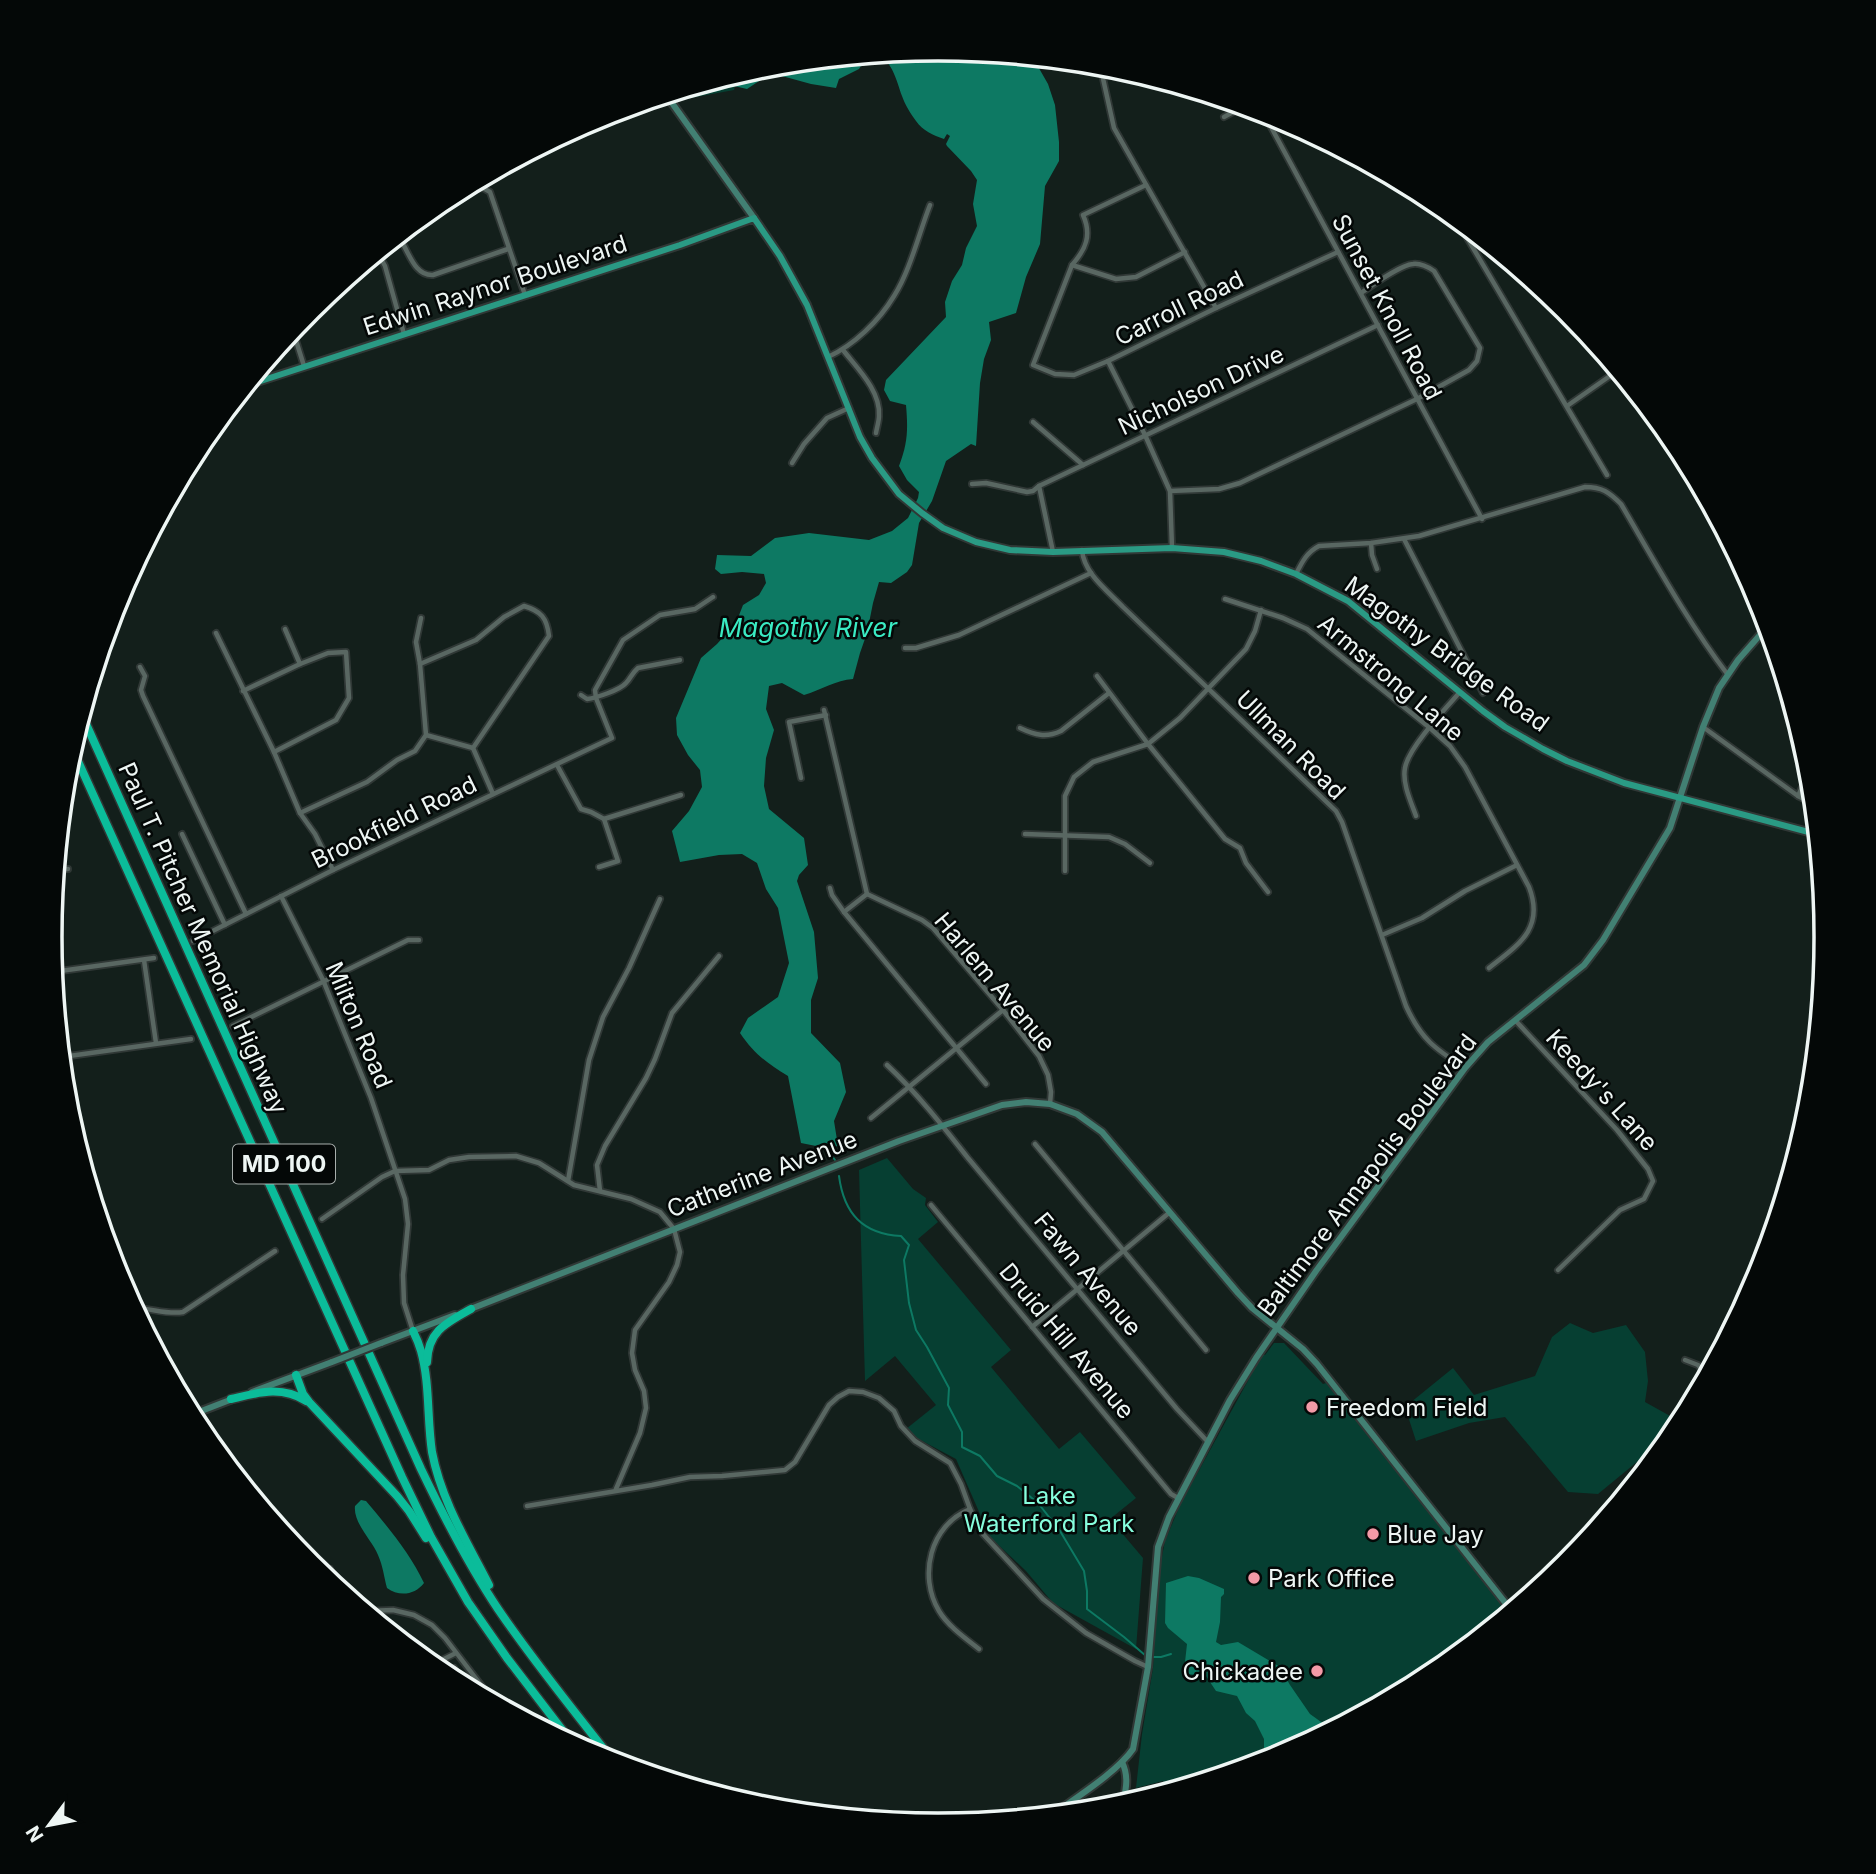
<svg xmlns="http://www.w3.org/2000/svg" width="1876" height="1874" font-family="Inter,sans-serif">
  <rect width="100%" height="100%" fill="#131f1b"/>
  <g fill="#063f32">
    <path d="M738 74 734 90 680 100 675 93Z"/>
    <path d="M887 1158 913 1189 926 1198 925 1205 938 1222 918 1239 1011 1350 991 1367 1059 1449 1080 1432 1136 1498 1110 1519 1143 1558 1136 1649 1053 1603 1026 1571 990 1537 956 1459 911 1435 906 1429 936 1405 895 1356 865 1381 859 1170Z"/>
    <path d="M1570 1323 1593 1333 1626 1325 1645 1352 1648 1381 1645 1402 1681 1422 1677 1429 1598 1494 1568 1492 1505 1417 1469 1423 1416 1441 1405 1407 1453 1368 1474 1395 1535 1376 1552 1337Z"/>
    <path d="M1274 1343H1284L1323 1384 1326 1383 1508 1613 1431 1676 1277 1758 1166 1791 1163 1781 1136 1788 1142 1734 1153 1668 1159 1572 1165 1541 1180 1505 1262 1355H1265Z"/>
  </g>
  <g fill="#0d7963">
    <path d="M938 49 1037 59 1036 63 1048 84 1055 105 1059 142V161L1045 186 1040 244 1026 277 1016 313 989 322 991 340 984 359 980 383 976 446 971 444 946 461 932 501 919 523 912 565 907 572 891 583 879 582 873 603 867 633 860 653 853 679C836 680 821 690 804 695L782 683 769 686 766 709 774 730 766 758 764 786 769 809 804 838 808 865 799 875 797 881 814 932 818 978 811 1000V1033L840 1063 846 1092 834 1121 838 1146 826 1148 801 1143 788 1076C767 1063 754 1054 740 1033L748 1018 778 997 789 963 778 908 766 889 757 863 742 854 719 855 680 862 672 831 689 811 702 787 700 770 688 755 677 735 676 718 701 658 717 644 736 623 743 605 759 595 766 583 764 574 742 572 721 574 715 569 717 555 751 556 775 538 809 533 869 540 892 531 908 518 918 498 919 492 907 480 899 466C908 443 908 429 906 405L890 401 884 390 886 380 946 317 945 302 952 281 962 265 966 248 977 226 973 204 977 180 971 171 947 146 946 144 950 136 947 134 944 139C933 135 923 131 916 121 911 114 905 105 902 96 896 80 890 48 866 58L859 69 839 79 836 88 811 84 771 73 747 89 734 86 730 83 731 78 733 76 765 66Z"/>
    <path d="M361 1500 366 1501C387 1526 410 1553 424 1583 415 1595 399 1597 387 1588 384 1577 383 1566 378 1555 372 1540 353 1523 355 1506Z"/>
    <path d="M1188 1576 1199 1578 1224 1589V1594L1221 1597 1220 1622 1216 1642 1221 1645 1238 1642 1280 1667 1290 1685 1310 1714 1331 1729 1277 1758 1268 1760 1264 1755V1739L1255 1721 1246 1713 1237 1696 1216 1691 1206 1676 1188 1674 1187 1672 1184 1671 1187 1644 1168 1628 1165 1623 1166 1583Z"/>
  </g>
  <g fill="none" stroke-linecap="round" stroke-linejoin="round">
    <g stroke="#0d7963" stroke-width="2">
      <path d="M691 88C704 93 722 93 731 82"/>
      <path d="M826 1148 835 1160"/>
      <path d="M839 1176C844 1214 863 1234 901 1236L909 1245 904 1260 909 1303 916 1330 927 1347 949 1388 948 1405 962 1432V1447L980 1456 997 1476 1017 1486 1038 1503 1060 1531 1084 1571 1087 1591V1609L1124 1637 1146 1656"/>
      <path d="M1152 1657H1161L1171 1654"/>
    </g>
    <defs>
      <g id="street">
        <path d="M1100 65 1114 128 1216 308"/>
        <path d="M1263 112 1482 519"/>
        <path d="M1224 117 1244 106"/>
        <path d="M1146 185 1083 215C1092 235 1086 249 1072 265L1033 365 1055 374 1074 375 1108 361 1216 308 1338 252"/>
        <path d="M462 189 483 188 490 192 525 295"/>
        <path d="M1456 219 1607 475"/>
        <path d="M403 244C410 256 416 276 433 275L508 249"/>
        <path d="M375 256 380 257 385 266 404 334"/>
        <path d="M1072 265 1116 279 1136 277 1185 252"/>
        <path d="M293 331 304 366"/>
        <path d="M843 350C857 368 881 391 879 416 879 421 877 427 876 433"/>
        <path d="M828 357C854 345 879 321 894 296 910 271 919 233 930 205"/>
        <path d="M1108 361 1145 435 1170 491 1172 548"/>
        <path d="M1567 406 1617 371"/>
        <path d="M1033 422 1083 465"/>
        <path d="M792 463 804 444 827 418 849 408"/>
        <path d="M972 484 986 483 1027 492 1033 491 1039 486 1053 552"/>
        <path d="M1039 486 1378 325"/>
        <path d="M1170 491 1219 489 1240 483 1417 399 1469 370 1477 361 1480 348 1434 271C1428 267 1421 263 1413 264 1400 265 1373 285 1361 293"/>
        <path d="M1404 539 1483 693"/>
        <path d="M1371 543 1372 555 1377 569"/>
        <path d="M1082 550C1084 574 1108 591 1123 607L1336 811 1342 822 1406 1006C1421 1039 1435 1049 1465 1068"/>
        <path d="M1296 574C1302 562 1307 552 1319 546L1371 543 1419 536 1585 487C1602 487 1609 492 1621 504 1655 562 1687 621 1728 675"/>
        <path d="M1225 599 1283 618 1307 629 1430 728 1450 746 1465 767 1529 887C1545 929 1518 945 1489 968"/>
        <path d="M285 629 300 664"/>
        <path d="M216 633 274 752 300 813 315 834 333 870"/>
        <path d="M905 648H916L959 635 1091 573"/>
        <path d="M420 664 476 640 504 617 524 606C541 611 547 618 549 636L473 748 493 794"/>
        <path d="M140 667 145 676 141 690 143 696 246 914"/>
        <path d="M1097 676 1148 744 1225 839 1240 848 1246 863 1268 892"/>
        <path d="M243 691 300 664 328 653 346 652 349 698 336 720 274 752"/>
        <path d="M581 695 587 699C596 698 620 690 626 683 631 678 632 673 638 668L680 660"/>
        <path d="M824 710 867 894"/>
        <path d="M1703 727 1798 796 1813 804"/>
        <path d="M1020 728C1035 735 1046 738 1061 731L1109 693"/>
        <path d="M426 735 473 748"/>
        <path d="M557 765 581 809 591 812 604 819 618 861 599 867"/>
        <path d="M801 778 789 722 826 715"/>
        <path d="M1798 796 1810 770"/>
        <path d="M300 813 367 782 397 760 415 751 426 735 420 664 416 642 421 618"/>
        <path d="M1416 816C1411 802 1402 783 1405 768 1408 748 1446 708 1460 692"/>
        <path d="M604 819 681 795"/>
        <path d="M182 834 225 925"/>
        <path d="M1025 834 1109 837 1125 844 1150 863"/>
        <path d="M57 870 68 869"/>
        <path d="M1065 871V796L1074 777 1093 762 1148 744 1180 718 1246 649 1255 631 1261 610"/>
        <path d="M830 888 832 895 844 912 986 1084"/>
        <path d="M867 894 922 920 933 928 1003 1010 1039 1056 1048 1075 1051 1092 1050 1104"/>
        <path d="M281 896 323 980 371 1098 405 1199 408 1224 403 1275 404 1303 413 1331"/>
        <path d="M844 912 867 894"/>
        <path d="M1382 935 1422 918 1465 891 1517 865"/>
        <path d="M193 941 333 870 612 738 596 698 595 690 623 640 660 615 695 609 713 597"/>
        <path d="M144 960 156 1043"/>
        <path d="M53 972 154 958"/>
        <path d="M1515 1020 1617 1130 1648 1169 1653 1181 1644 1199 1620 1210 1558 1270"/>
        <path d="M233 1026 408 940H419"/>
        <path d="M62 1057 191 1039"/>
        <path d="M887 1065C917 1093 942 1125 968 1158L1177 1409 1207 1441"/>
        <path d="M871 1118 1003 1010"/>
        <path d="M1035 1144 1206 1350"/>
        <path d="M568 1181 589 1060 603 1017 629 968 660 899"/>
        <path d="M600 1191 597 1165 605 1146 646 1078 655 1059 672 1013 719 956"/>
        <path d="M931 1205 1171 1494 1178 1498"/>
        <path d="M322 1219 382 1177 395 1171 429 1170 449 1160 469 1157 516 1156 539 1163 574 1185 631 1199 660 1212 674 1229 680 1252 677 1265 669 1282 635 1330 632 1353 635 1370 644 1391 646 1408 640 1433 616 1489"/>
        <path d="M134 1308C151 1308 167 1315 183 1312L275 1251"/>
        <path d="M1032 1327 1170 1212"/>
        <path d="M1685 1360 1698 1365 1706 1375"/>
        <path d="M527 1506 652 1485 690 1477 722 1476 785 1470 795 1462 829 1405 838 1397 849 1391 863 1392 879 1398 894 1411 901 1426 915 1441 950 1463 961 1484 970 1509 983 1534 1043 1599 1086 1633 1135 1661 1148 1667"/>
        <path d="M970 1509C930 1525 918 1576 939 1611 948 1626 965 1638 979 1649"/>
        <path d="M330 1569 339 1588"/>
        <path d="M1510 1609 1567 1563"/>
        <path d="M366 1611 393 1610 414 1615 432 1625 445 1638 494 1702"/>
        <path d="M432 1665 456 1653"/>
        <path d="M454 1668 464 1685"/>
      </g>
      <g id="secondary">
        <path d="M667 96 754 218"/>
        <path d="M468 1310 899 1141 1002 1105 1026 1102 1050 1104 1077 1114 1102 1132 1238 1293 1252 1308 1303 1349 1317 1364 1511 1610"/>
        <path d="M381 1343 455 1315"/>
        <path d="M252 1392 332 1362"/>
        <path d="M191 1415 235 1398"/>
        <path d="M1122 1762C1129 1776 1126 1789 1123 1804"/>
        <path d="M1055 1813C1077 1797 1118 1771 1133 1749L1148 1667 1158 1547 1169 1517 1230 1400 1256 1358 1316 1271 1465 1068 1488 1042 1584 965 1603 940 1670 828 1703 727 1719 688 1738 660 1767 627"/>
      </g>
      <path id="primary" d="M248 385 680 245 754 218 780 256 807 305 860 437 872 458 899 494 922 513 943 528 976 542 1010 550 1053 552 1172 548 1224 552 1261 561 1296 574 1348 601 1483 711 1505 727 1543 749 1567 761 1624 783 1816 834"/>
      <g id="highway">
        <path d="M82 715 421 1469C444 1517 468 1564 498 1609 534 1662 575 1712 614 1762"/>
        <path d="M72 748 402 1477 431 1537 468 1602 507 1658 573 1744"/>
        <path d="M413 1331C416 1337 419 1344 421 1351 430 1383 427 1419 432 1452 441 1500 467 1542 489 1585"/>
        <path d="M427 1362C428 1331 446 1323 471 1309"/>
        <path d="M296 1375 303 1394 309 1402 397 1496 409 1511 426 1538"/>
        <path d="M231 1399C257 1393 281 1385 306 1401"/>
      </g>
    </defs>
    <use href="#street" stroke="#303836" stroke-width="8"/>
    <use href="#secondary" stroke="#303836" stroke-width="10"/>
    <use href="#primary" stroke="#303836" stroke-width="10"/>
    <use href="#highway" stroke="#303836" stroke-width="11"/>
    <use href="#street" stroke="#596762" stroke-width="4.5"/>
    <use href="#secondary" stroke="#428073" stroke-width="6"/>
    <use href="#primary" stroke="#2a9a84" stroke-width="6"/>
    <use href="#highway" stroke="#0bbc9a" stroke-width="8"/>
    <defs>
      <path id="secondary-bridge" d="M332 1362 381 1343"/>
    </defs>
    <use href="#secondary-bridge" stroke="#303836" stroke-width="10" stroke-linecap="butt"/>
    <use href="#secondary-bridge" stroke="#428073" stroke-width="6"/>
  </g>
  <g fill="#f39aa7" stroke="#040807" stroke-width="2.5">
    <circle cx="1312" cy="1407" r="7"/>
    <circle cx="1373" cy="1534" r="7"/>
    <circle cx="1254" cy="1578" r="7"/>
    <circle cx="1317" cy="1671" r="7"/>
  </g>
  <g text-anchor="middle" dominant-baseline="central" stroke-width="5" stroke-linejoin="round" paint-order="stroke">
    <rect fill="#040807" stroke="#a8afad" stroke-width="2" x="233" y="1144.5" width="102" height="39" rx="5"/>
    <g font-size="23" font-weight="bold" fill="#eef6f4">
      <text x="284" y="1164">MD 100</text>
    </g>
    <g font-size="24" fill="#eef6f4" stroke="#040807">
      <text transform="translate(495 285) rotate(-18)">Edwin Raynor Boulevard</text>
      <text transform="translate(1387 307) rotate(62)">Sunset Knoll Road</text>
      <text transform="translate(1179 308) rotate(-26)">Carroll Road</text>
      <text transform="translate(1201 390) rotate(-25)">Nicholson Drive</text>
      <text transform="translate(1447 654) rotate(36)">Magothy Bridge Road</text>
      <text transform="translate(1391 678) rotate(40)">Armstrong Lane</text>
      <text transform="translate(1291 745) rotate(45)">Ullman Road</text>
      <text transform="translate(394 822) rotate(-26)">Brookfield Road</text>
      <text transform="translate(203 938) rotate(66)">Paul T. Pitcher Memorial Highway</text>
      <text transform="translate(995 982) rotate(50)">Harlem Avenue</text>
      <text transform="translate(359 1025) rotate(67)">Milton Road</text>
      <text transform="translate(1602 1090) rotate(48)">Keedy's Lane</text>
      <text transform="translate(762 1174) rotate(-21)">Catherine Avenue</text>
      <text transform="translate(1367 1175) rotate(-53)">Baltimore Annapolis Boulevard</text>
      <text transform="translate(1088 1274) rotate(50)">Fawn Avenue</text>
      <text transform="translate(1067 1341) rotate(50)">Druid Hill Avenue</text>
    </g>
    <g font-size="24" fill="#eef6f4" stroke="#040807" text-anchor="start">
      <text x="1326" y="1407">Freedom Field</text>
      <text x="1387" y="1534">Blue Jay</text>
      <text x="1268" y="1578">Park Office</text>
      <text x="1303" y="1671" text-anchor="end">Chickadee</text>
    </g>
    <g font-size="24" fill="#86fedd" stroke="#040807">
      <text x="1049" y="1495">Lake<tspan x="1049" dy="28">Waterford Park</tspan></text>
    </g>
    <g font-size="26" font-style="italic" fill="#3aebc3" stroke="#040807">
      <text x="808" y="627">Magothy River</text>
    </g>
  </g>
  <path d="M0 0H1876V1874H0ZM62 937a876 876 0 1 1 1752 0a876 876 0 1 1-1752 0Z" fill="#040807" fill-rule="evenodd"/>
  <path fill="none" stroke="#eef6f4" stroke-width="3.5" d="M62 937a876 876 0 1 1 1752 0a876 876 0 1 1-1752 0Z"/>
  <g transform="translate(49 1825) rotate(238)" stroke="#040807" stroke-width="5" paint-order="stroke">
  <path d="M0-5L12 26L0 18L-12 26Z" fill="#eef6f4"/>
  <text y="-10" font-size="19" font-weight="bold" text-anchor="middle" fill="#eef6f4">N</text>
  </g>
</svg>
